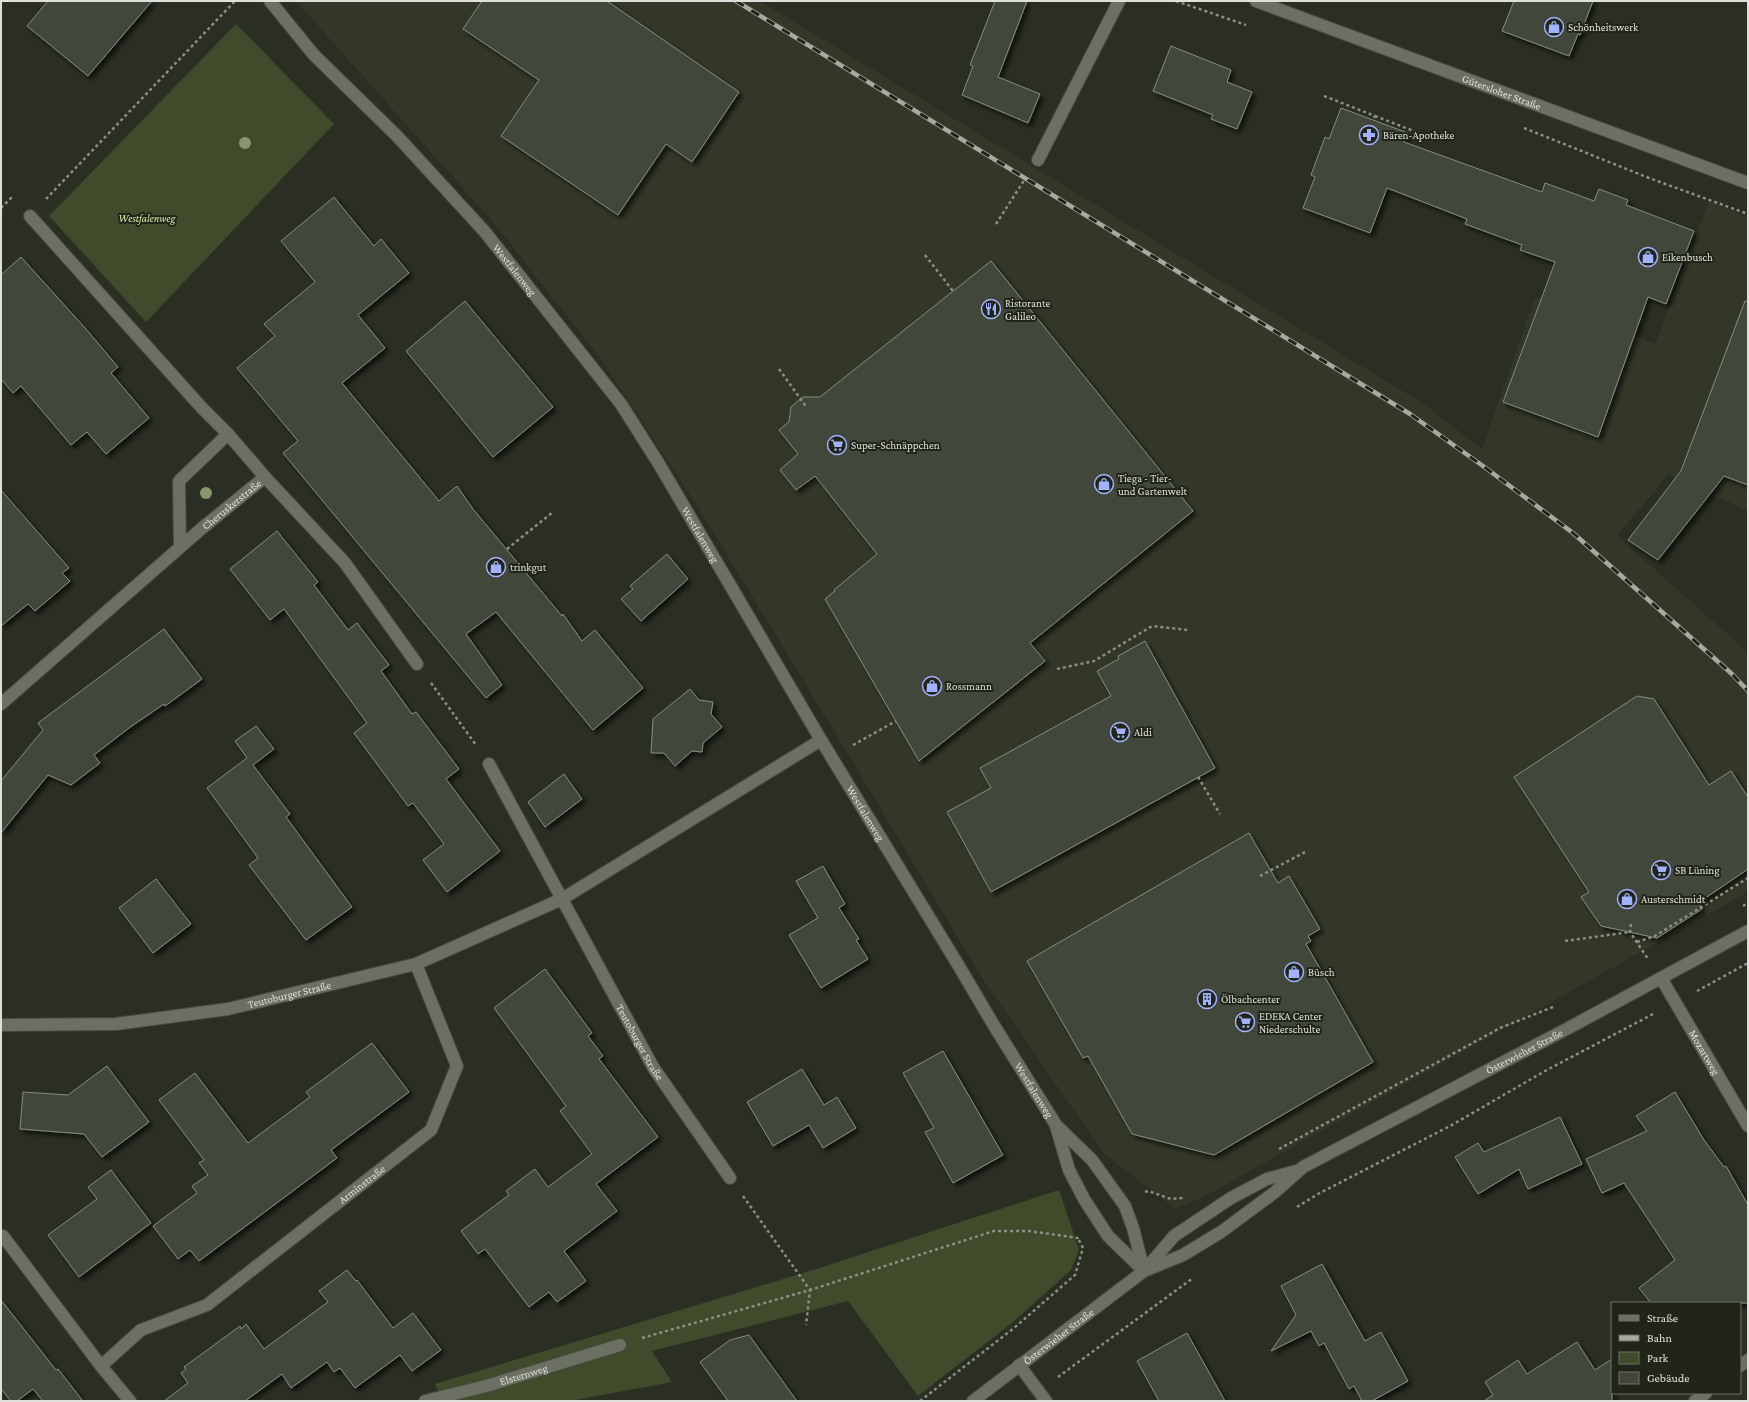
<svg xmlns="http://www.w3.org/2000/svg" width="1749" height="1402" font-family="'Crimson Pro',serif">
  <defs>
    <filter id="shadow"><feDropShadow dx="3.5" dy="3.5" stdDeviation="2" flood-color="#0009"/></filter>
  </defs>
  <rect width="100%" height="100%" fill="#2a2e23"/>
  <path fill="#323727" d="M296 1H760L1424 404 1482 449 1535 297 1655 344 1709 201 1748 217V511L1668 475 1617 536 1748 652V892L1209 1194 1176 1209 1104 1154 980 975 836 734 696 504 600 358 492 221Z"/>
  <g fill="#3f4b2a">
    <path d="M236 24 334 124 146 322 49 216Z"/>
    <path d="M1059 1190 1079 1250 1071 1270 1012 1323 918 1396 848 1301 652 1351 672 1382 570 1401H442L435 1384 813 1270Z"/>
  </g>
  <g fill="#42463a" stroke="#878d7f" filter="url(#shadow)">
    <path d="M48 1H152L88 76 27 26Z"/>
    <path d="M482 1H607L739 92 692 162 666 144 618 215 501 136 539 80 463 29Z"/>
    <path d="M995 1H1027L998 77 1040 94 1028 123 962 95 973 66 970 65Z"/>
    <path d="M1514 1H1593L1580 35 1578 34 1569 56 1502 31Z"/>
    <path d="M1171 46 1231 70 1227 82 1252 92 1237 129 1211 119 1213 115 1153 91Z"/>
    <path d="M1341 108 1408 133 1404 142 1542 192 1545 183 1594 201 1599 189 1628 200 1626 205 1694 231 1666 304 1648 297 1598 437 1503 402 1555 262 1520 250 1522 245 1465 224 1467 219 1387 188 1370 233 1303 208 1315 177 1311 175 1325 137 1329 139Z"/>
    <path d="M334 197 374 246 381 239 409 273 358 315 385 348 342 383 439 501 457 486 473 509 562 616 563 614 582 641 595 630 643 688 593 730 496 612 466 634 502 685 486 698 283 453 298 441 237 368 275 336 264 324 315 282 281 241Z"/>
    <path d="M21 257 86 329 118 367 111 373 149 418 106 454 87 432 71 445 21 386 13 393 1 379V275Z"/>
    <path d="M991 261 1193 511 1030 643 1045 661 919 761 825 599 835 591 834 590 877 554 815 476 796 490 780 470 798 454 779 430 789 422 791 407 803 397H820Z"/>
    <path d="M465 301 553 407 493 457 406 351Z"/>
    <path d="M1745 301H1748V485L1724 476 1658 560 1628 540 1681 471Z"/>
    <path d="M1 490 69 568 62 573 70 581 35 611 28 604 1 626Z"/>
    <path d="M277 531 318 582 314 585 348 630 357 623 389 665 381 671 412 714 416 712 459 769 446 779 500 851 447 892 423 860 444 844 413 803 408 806 354 733 367 723 284 609 270 620 230 569Z"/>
    <path d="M667 554 688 579 641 621 621 599 633 589 630 586Z"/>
    <path d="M164 629 202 679 165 706 164 704 129 728 94 755 100 763 71 785 48 775 1 833V781L43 730 38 723Z"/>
    <path d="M1145 641 1215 768 991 892 947 812 991 788 980 768 1111 696 1097 671 1119 659 1118 656Z"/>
    <path d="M690 689 699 700 713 702 711 714 722 727 703 743 702 752 692 751 675 766 664 753H651L653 719Z"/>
    <path d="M1637 696 1654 699 1709 785 1731 771 1748 797V869L1698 903 1702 909 1657 938 1601 926 1581 897 1589 892 1514 777Z"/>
    <path d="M256 726 274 749 253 765 290 814 286 817 352 907 306 940 249 865 258 858 207 788 247 758 235 741Z"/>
    <path d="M564 774 582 799 545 827 528 802Z"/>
    <path d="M1249 833 1278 883 1289 876 1320 929 1308 936 1311 941 1306 944 1373 1062 1214 1155 1132 1134 1088 1056 1083 1058 1027 961Z"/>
    <path d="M823 866 845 904 839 908 859 939 856 940 868 959 821 988 789 935 818 918 796 881Z"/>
    <path d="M156 879 191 924 153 953 119 908Z"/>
    <path d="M545 969 592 1033 588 1036 603 1056 599 1059 658 1137 596 1184 617 1211 564 1251 586 1281 557 1302 549 1292 529 1307 485 1249 478 1254 461 1231 509 1195 506 1191 535 1169 548 1187 592 1154 560 1111 566 1106 494 1008Z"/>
    <path d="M372 1043 409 1092 331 1150 337 1158 199 1261 190 1250 178 1259 153 1226 197 1193 192 1186 208 1175 199 1163 204 1160 159 1100 195 1073 248 1143 310 1097 306 1092Z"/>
    <path d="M943 1051 1003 1155 953 1183 925 1132 934 1128 903 1073Z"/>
    <path d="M107 1066 149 1122 102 1157 84 1134 20 1129 23 1092 68 1095Z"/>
    <path d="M802 1069 824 1105 837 1097 856 1128 823 1148 809 1125 773 1146 747 1102Z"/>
    <path d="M1675 1092 1704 1140 1724 1167 1726 1166 1748 1205V1303H1651L1639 1288 1675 1260 1624 1183 1602 1193 1586 1159 1647 1131 1636 1116Z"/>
    <path d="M1560 1117 1582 1164 1528 1189 1519 1169 1478 1194 1455 1157 1478 1143 1484 1152Z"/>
    <path d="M111 1170 151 1223 79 1277 48 1235 97 1199 88 1187Z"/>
    <path d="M1322 1264 1365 1341 1381 1332 1408 1381 1372 1401H1362L1354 1386 1349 1389 1324 1343 1319 1346 1311 1331 1271 1351 1296 1315 1281 1286Z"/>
    <path d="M347 1270 356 1281 357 1280 393 1328 413 1313 441 1350 412 1371 400 1355 355 1388 340 1368 334 1372 327 1362 291 1388 282 1374 245 1401H164L188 1383 181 1373 186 1369 184 1367 240 1326 241 1329 246 1324 264 1349 328 1302 319 1291Z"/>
    <path d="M1 1300 56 1370 58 1369 83 1401H43L33 1389 17 1401H11L1 1389Z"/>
    <path d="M1187 1333 1225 1401H1159L1137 1361Z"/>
    <path d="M749 1335 797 1401H728L700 1362 730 1340Z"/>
    <path d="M1577 1342 1595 1370 1612 1359V1401H1484L1493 1395 1485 1382 1518 1360 1527 1374Z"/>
  </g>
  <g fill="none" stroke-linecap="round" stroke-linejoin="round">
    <defs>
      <g id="lane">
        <path d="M1038 160 1119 1"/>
        <path d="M30 216 202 408 228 434"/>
        <path d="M265 477 345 563 417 664"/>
        <path d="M489 764 562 899"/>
        <path d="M3 1236 101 1366"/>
        <path d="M1019 1365 1046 1401"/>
        <path d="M130 1401 101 1366 141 1330"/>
      </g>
      <g id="street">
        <path id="s1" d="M270 1 314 55 397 136 485 232 621 404 659 464 821 740 957 963 993 1024 1056 1125 1092 1160 1125 1206 1133 1228 1144 1271"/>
        <path id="s2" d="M1 704 201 529 265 477 228 434 179 481 180 547"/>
        <path id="s3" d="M562 899 653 1067 730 1178"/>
        <path id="s4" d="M1661 978 1748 1126"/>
        <path id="s5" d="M1 1025 116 1024 228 1009 416 964 562 899 821 740"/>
        <path d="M1056 1126 1069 1170 1084 1199 1108 1236 1144 1271"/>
        <path id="s6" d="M141 1330 207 1305 431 1130 457 1066 416 964"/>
        <path d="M1740 1366 1748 1360"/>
        <path id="s7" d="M425 1401 486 1386 620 1345"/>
        <path d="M1695 1401 1706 1393"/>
      </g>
      <g id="secondary">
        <path id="s8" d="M1256 1 1748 183"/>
        <path id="s9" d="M1144 1271 1183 1255 1221 1232 1275 1192 1303 1167 1561 1032 1748 931"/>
        <path id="s10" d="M973 1401 1144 1271 1174 1236 1231 1198 1267 1179 1296 1171"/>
      </g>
    </defs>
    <use href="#lane" stroke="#474b42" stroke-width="14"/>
    <use href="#street" stroke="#474b42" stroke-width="14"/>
    <use href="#secondary" stroke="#474b42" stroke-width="14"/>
    <g stroke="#8b8f86" stroke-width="2.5" stroke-dasharray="3 3" stroke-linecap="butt">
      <path d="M1176 1 1246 25"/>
      <path d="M1324 96 1375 116 1373 120"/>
      <path d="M1375 116 1419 133"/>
      <path d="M1524 128 1649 178 1748 214"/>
      <path d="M46 199 235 1"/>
      <path d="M1 208 11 198 13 200"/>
      <path d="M996 224 1025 179"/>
      <path d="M925 255 953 291"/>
      <path d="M779 369 807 408"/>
      <path d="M507 549 553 512"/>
      <path d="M1057 669 1094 661 1152 626 1188 630"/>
      <path d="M431 683 476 745"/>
      <path d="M853 745 896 721"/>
      <path d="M1198 777 1220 814"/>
      <path d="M1260 876 1307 851"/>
      <path d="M1743 906 1748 903"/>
      <path d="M1631 924 1630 932 1648 959"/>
      <path d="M1565 941 1630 932"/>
      <path d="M1637 942 1655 936 1748 878"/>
      <path d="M1697 991 1748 963"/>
      <path d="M1279 1149 1500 1028 1553 1007"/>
      <path d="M1145 1192 1148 1191 1171 1199 1184 1198"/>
      <path d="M743 1196 810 1290 806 1325"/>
      <path d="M1297 1207 1318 1194 1450 1126 1545 1071 1653 1014"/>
      <path d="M642 1338 810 1290 994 1231H1029L1078 1238 1080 1237"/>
      <path d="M1058 1377 1193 1278"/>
      <path d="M920 1401 1014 1328 1075 1275 1083 1248 1078 1238"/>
    </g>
    <use href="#lane" stroke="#6b7063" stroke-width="12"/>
    <use href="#street" stroke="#6b7063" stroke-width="12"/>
    <use href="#secondary" stroke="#6b7063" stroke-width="12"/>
    <defs>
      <path id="rail" d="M736 1 1410 414 1483 466 1573 533 1732 674 1748 691"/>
    </defs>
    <use href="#rail" stroke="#a6aaa1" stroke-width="4.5"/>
    <use href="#rail" stroke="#202419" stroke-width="3" stroke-dasharray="9" stroke-linecap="butt"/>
  </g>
  <g fill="#88966d">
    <circle cx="245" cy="143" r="6"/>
    <circle cx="206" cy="493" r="6"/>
  </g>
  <defs>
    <symbol id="shop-ring" viewBox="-11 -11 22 22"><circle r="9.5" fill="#202419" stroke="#a2b2fd" stroke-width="1.5"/><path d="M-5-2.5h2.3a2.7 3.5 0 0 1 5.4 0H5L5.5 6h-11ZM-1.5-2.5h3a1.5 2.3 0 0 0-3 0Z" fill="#a2b2fd"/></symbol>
    <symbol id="pharmacy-ring" viewBox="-11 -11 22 22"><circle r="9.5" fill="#202419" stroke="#a2b2fd" stroke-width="1.5"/><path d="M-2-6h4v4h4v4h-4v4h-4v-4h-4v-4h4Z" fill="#a2b2fd"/></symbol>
    <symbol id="restaurant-ring" viewBox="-11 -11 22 22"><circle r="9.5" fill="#202419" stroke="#a2b2fd" stroke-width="1.5"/><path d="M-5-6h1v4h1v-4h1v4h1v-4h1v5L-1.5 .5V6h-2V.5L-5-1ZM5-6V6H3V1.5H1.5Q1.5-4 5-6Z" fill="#a2b2fd"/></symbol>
    <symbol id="supermarket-ring" viewBox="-11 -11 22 22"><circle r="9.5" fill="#202419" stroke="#a2b2fd" stroke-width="1.5"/><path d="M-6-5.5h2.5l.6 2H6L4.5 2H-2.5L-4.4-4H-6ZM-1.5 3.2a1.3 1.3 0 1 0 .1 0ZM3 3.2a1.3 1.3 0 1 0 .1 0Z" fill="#a2b2fd"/></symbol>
    <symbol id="building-ring" viewBox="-11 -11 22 22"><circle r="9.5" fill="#202419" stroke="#a2b2fd" stroke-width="1.5"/><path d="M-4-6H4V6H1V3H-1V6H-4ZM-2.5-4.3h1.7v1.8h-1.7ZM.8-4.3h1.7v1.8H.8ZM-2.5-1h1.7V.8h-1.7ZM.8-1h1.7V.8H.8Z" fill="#a2b2fd"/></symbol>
  </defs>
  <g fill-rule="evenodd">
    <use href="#shop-ring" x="1543" y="16" width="22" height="22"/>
    <use href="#pharmacy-ring" x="1358" y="124" width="22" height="22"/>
    <use href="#shop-ring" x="1637" y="246" width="22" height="22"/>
    <use href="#restaurant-ring" x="980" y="298" width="22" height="22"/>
    <use href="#supermarket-ring" x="826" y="434" width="22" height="22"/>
    <use href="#shop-ring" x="1093" y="473" width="22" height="22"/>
    <use href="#shop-ring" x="485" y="556" width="22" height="22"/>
    <use href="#shop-ring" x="921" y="675" width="22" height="22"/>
    <use href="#supermarket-ring" x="1109" y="721" width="22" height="22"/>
    <use href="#supermarket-ring" x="1650" y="859" width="22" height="22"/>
    <use href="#shop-ring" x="1616" y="888" width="22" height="22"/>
    <use href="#shop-ring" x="1283" y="961" width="22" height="22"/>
    <use href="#building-ring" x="1196" y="988" width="22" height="22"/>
    <use href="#supermarket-ring" x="1234" y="1011" width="22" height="22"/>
  </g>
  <g text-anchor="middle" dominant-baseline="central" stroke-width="4" stroke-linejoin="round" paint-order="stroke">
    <g font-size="11" fill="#dee1da" stroke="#202419" text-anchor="start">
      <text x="1568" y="27">Schönheitswerk</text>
      <text x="1383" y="135">Bären-Apotheke</text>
      <text x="1662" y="257">Eikenbusch</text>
      <text x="1005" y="303">Ristorante<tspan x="1005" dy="13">Galileo</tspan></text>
      <text x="851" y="445">Super-Schnäppchen</text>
      <text x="1118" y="478">Tiega - Tier-<tspan x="1118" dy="13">und Gartenwelt</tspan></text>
      <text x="510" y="567">trinkgut</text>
      <text x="946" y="686">Rossmann</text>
      <text x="1134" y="732">Aldi</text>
      <text x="1675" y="870">SB Lüning</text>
      <text x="1641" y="899">Austerschmidt</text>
      <text x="1308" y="972">Büsch</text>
      <text x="1221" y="999">Ölbachcenter</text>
      <text x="1259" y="1016">EDEKA Center<tspan x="1259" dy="13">Niederschulte</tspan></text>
    </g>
    <g font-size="11" fill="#dee1da" stroke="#202419">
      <text stroke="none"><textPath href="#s8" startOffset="262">Gütersloher Straße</textPath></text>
      <text stroke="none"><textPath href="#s1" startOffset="364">Westfalenweg</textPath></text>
      <text stroke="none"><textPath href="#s2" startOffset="305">Cheruskerstraße</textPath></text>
      <text stroke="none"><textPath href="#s1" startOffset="688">Westfalenweg</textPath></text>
      <text stroke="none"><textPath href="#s1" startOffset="1012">Westfalenweg</textPath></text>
      <text stroke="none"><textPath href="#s5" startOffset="291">Teutoburger Straße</textPath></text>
      <text stroke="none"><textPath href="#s3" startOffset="163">Teutoburger Straße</textPath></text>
      <text stroke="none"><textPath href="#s9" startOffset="441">Österwieher Straße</textPath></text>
      <text stroke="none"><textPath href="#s4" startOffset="86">Mozartweg</textPath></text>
      <text stroke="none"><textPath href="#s1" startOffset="1336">Westfalenweg</textPath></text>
      <text stroke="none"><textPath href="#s6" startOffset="267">Arminstraße</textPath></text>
      <text stroke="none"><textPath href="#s10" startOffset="107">Österwieher Straße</textPath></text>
      <text stroke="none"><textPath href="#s7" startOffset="102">Elsternweg</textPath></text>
    </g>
    <g font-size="11" font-style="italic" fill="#d4ebaa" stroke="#202419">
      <text x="147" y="218">Westfalenweg</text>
    </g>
  </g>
  <rect width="1749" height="1402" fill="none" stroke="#dee1da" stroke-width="4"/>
  <rect x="1611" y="1302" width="130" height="92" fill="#202419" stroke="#6c7066"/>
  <rect x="1619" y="1315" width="20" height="6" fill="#6b7063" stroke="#6c7066"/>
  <text x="1647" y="1322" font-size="12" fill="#dee1da">Straße</text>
  <rect x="1619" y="1335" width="20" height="6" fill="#a6aaa1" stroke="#6c7066"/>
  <text x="1647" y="1342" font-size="12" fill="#dee1da">Bahn</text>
  <rect x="1619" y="1352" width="20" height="12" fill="#3f4b2a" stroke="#6c7066"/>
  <text x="1647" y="1362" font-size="12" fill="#dee1da">Park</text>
  <rect x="1619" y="1372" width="20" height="12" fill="#42463a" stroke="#6c7066"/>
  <text x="1647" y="1382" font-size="12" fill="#dee1da">Gebäude</text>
</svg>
